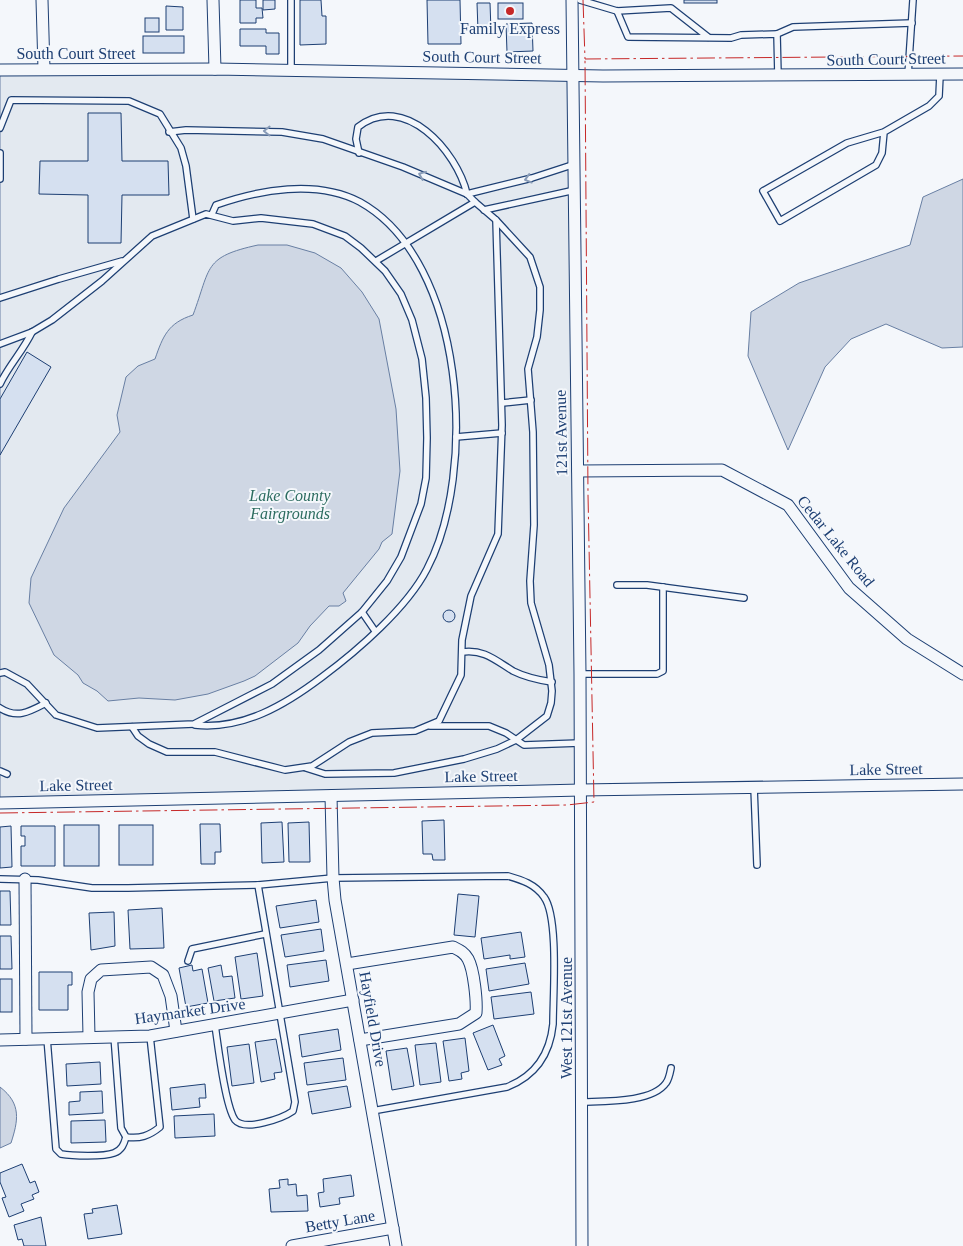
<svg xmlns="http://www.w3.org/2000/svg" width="963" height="1246" font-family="'Times New Roman',serif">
  <rect width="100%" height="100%" fill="#f4f7fb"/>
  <path fill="#e3e9f0" stroke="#687fa3" d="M0 68 578 73 581 790 0 802Z"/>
  <g fill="#cfd7e4" stroke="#687fa3">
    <path d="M963 179V347L942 348 886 324 851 339 825 367 788 450 748 356 751 312 799 283 910 245 923 197Z"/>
    <path d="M258 245H287L315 253 341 268 362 292 379 319 396 409 400 471 392 534 382 542 379 549 343 593 346 601 339 606H329L310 626 298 643 255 676 244 681 208 694 175 700 139 698 108 701 97 691 83 683 78 675 54 655 29 603 31 578 64 508 120 432 117 415 126 377 138 366 155 359C163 336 168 323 193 315 211 267 203 257 258 245Z"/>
    <path d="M0 1087C22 1104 18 1121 11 1143L0 1148Z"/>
  </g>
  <g fill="#d5e0f0" stroke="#1d3f73">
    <path d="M240 0H256V8H262L263 18H256V23H240Z"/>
    <path d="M263 0H275V9L263 10Z"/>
    <path d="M300 0H321L322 16H326V44L300 45Z"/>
    <path d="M427 0H460L461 44H428Z"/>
    <rect x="684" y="0" width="33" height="3"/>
    <path d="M477 3H490L491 31H478Z"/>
    <rect x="498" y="3" width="25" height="16"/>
    <path d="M166 6 183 7V30H166Z"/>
    <rect x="145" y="18" width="14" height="14"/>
    <path d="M532 23 533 51 507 52 506 24Z"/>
    <path d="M240 29H266V33H279V54H266V46H240Z"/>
    <rect x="143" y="36" width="41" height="17"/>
    <path d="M88 113H121L122 161H168L169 195H122L121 243H88V195L39 194 40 161H88Z"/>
    <path d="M27 352 51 367 0 455V399Z"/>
    <circle cx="449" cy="616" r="6"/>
    <path d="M444 820 445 860H433L432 854H423L422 821Z"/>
    <path d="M282 822 284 862 262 863 261 823Z"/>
    <path d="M309 822 310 862H289L288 823Z"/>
    <path d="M200 824H220L221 852H215V864H201Z"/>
    <rect x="64" y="825" width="35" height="41"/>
    <rect x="119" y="825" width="34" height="40"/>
    <path d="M11 826 12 867 0 868V827Z"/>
    <path d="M21 826H55V866H21V846H25V836H21Z"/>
    <path d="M0 891H10L11 925H0Z"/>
    <path d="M458 894 479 896 475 937 454 935Z"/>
    <path d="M316 900 319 922 280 928 276 906Z"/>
    <path d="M162 908 164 948 130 949 128 910Z"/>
    <path d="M114 912 115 946 91 950 89 913Z"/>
    <path d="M321 929 324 951 285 957 281 935Z"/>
    <path d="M521 932 525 957 510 959V955L484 959 481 938Z"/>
    <path d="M0 936H11L12 969H0Z"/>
    <path d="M257 953 263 996 241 999 235 957Z"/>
    <path d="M326 960 329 981 290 987 287 965Z"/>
    <path d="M525 963 529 984 489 991 486 969Z"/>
    <path d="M192 965 193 971 202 969 208 1003 186 1007 179 968Z"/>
    <path d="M221 965 223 977 232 976 235 998 214 1001 208 968Z"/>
    <path d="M39 972H72V985H68V1010H39Z"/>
    <rect x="0" y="979" width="12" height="33"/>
    <path d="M531 992 534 1014 494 1019 491 997Z"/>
    <path d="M493 1025 505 1056 499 1059 502 1065 488 1070 473 1033Z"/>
    <path d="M338 1029 341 1050 302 1057 299 1035Z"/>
    <path d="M465 1038 469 1071 461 1073 462 1079 449 1081 443 1041Z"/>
    <path d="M276 1039 282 1072 274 1073 275 1079 261 1082 255 1042Z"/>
    <path d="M436 1043 441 1082 420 1085 415 1045Z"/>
    <path d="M249 1044 254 1083 232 1086 227 1047Z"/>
    <path d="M407 1048 414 1086 392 1090 386 1051Z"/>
    <path d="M343 1058 346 1080 307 1085 304 1063Z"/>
    <path d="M100 1062 101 1084 67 1086 66 1064Z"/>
    <path d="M205 1084 206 1098H199L200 1107 172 1110 170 1088Z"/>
    <path d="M347 1086 351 1107 312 1114 308 1092Z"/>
    <path d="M102 1091 103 1113 69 1115V1102L80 1101V1092Z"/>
    <path d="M214 1114 215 1136 175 1138 174 1116Z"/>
    <path d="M105 1120 106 1142 71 1143V1121Z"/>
    <path d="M22 1164 30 1183 35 1181 39 1192 32 1195 34 1199 21 1204 24 1211 9 1217 2 1198 6 1197 0 1182V1173Z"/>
    <path d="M351 1175 354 1196 339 1198 340 1204 320 1207 318 1193 324 1192 323 1179Z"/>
    <path d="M288 1179V1185L296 1184 297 1196 307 1195 308 1211 271 1212 269 1189 280 1188 279 1180Z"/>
    <path d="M117 1205 122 1234 88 1239 84 1214 93 1213 92 1209Z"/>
    <path d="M41 1217 46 1246H24L22 1239 18 1240 14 1225Z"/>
  </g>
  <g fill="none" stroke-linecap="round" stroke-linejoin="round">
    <defs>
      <g id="lane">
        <path d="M291 0V70"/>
        <path d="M580 0 617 11 671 8 708 37"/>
        <path d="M617 11 628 37 731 38 741 35 777 34 778 76"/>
        <path d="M777 34 793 27 912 23"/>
        <path d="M908 75 913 0"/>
        <path d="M0 128 11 100 129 101 160 114 181 148 186 166 193 219"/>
        <path d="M169 132 186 130 282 132 323 139 403 167 467 194 475 202 376 261"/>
        <path d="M884 132 882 153 876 165 780 221 763 191 847 143 884 132 929 106 939 96 940 75"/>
        <path d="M0 153V179"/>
        <path d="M359 153 356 139 358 127C404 91 457 151 467 194"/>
        <path d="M467 194 532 178 575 164"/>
        <path d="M484 210 575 190"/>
        <path d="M0 298 59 279 122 261"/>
        <path d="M0 344 32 332 52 320 102 281 152 236 206 214 233 221 261 218 313 224 345 236 361 248 385 271 401 294 412 320 422 359 426 398 427 438 426 478 421 504 401 557 387 581 362 612 319 650 272 684 194 724 97 728 56 715 27 684 5 672 0 673"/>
        <path d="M0 384C9 365 23 351 32 332"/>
        <path d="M502 403 531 400"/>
        <path d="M456 437 502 433"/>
        <path d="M617 585H647L744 598"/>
        <path d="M362 612 375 631"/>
        <path d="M462 652C484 649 495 660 513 671 525 677 538 680 552 682"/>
        <path d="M580 674H657L663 671V587"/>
        <path d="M0 708C17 719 29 712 46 703"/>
        <path d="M195 725C243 730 285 705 322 677 357 651 407 608 427 569 478 472 466 261 360 202 316 179 259 190 216 205L212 214"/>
        <path d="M430 726H489L506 733 524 745 580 743"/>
        <path d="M132 727 138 736 149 744 167 752H215L285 770 312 766 349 742 372 733 415 731 439 721 461 675 462 640 471 596 498 534 502 425 496 220 475 202"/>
        <path d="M306 768 325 774 394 773 464 759 497 749 516 740 547 716 551 703 552 691 549 665 531 603 530 581 534 525 533 432 528 369 537 337 540 310V287L530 257 496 220"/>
        <path d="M0 771 7 774"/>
        <path d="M754 787 757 865"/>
        <path d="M0 879 38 880 92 888H128L258 885 333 878 508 876C522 880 535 884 544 897 559 917 553 996 553 1024 550 1054 535 1076 507 1087L372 1111"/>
        <path d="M188 961 192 949 265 934"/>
        <path d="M215 1025C218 1045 225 1106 235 1120 245 1132 283 1118 293 1111L295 1102 258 885"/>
        <path d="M114 1036 121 1128 126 1137C140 1139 149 1136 160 1127L150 1036"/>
        <path d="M47 1038 56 1149 61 1154C72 1156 104 1157 114 1153 122 1150 124 1144 126 1137"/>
        <path d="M582 1102C604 1101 652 1103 666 1083 669 1079 670 1073 671 1068"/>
      </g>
      <g id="street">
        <path d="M42 0 44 69"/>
        <path d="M213 0 215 69"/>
        <path d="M572 0 580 674 582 1246"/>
        <path d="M0 70 215 69 603 76 963 74"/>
        <path d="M578 471 722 470 788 505 849 588 907 639 963 674"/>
        <path d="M331 796 333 878 335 900 396 1246"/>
        <path d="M0 803 581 790 963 784"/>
        <path d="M25 879 26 1039"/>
        <path d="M347 964 453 947C459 950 464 952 468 959 474 970 477 1001 476 1013L459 1024 360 1040"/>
        <path d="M89 1036 88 992 91 979 101 970 151 967 163 975 171 996 176 1031"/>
        <path d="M0 1040 150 1036 353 1000"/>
        <path d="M292 1246 393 1228"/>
      </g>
    </defs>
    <use href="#lane" stroke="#1d3f73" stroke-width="8"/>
    <use href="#street" stroke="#1d3f73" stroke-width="13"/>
    <use href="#lane" stroke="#f4f7fb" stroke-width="5.5"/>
    <use href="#street" stroke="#f4f7fb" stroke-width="11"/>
    <g stroke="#c62828" stroke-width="1" stroke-dasharray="18 4 2.5 4" stroke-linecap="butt">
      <path d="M583 0 585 59 963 56"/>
      <path d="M0 813 567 805 594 802 588 494 585 59"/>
    </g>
  </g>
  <defs><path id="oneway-chevron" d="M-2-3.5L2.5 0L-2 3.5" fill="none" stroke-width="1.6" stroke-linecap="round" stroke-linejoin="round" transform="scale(1.25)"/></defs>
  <g stroke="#889bb7">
    <use href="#oneway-chevron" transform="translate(267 131) rotate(-179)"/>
    <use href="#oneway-chevron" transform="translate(422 175) rotate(-158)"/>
    <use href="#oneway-chevron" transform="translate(528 179) rotate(164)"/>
  </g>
  <circle fill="#c62828" stroke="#f4f7fb" stroke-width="2" cx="510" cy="11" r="5"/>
  <g text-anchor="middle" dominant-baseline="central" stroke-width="4" stroke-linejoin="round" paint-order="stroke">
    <g font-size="16" fill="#1d3f73" stroke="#f4f7fb">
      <text x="510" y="28">Family Express</text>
    </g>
    <g font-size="16" fill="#1d3f73" stroke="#f4f7fb">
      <text x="76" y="53">South Court Street</text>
      <text transform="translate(482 57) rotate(1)">South Court Street</text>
      <text transform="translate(886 59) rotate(-1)">South Court Street</text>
      <text transform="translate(561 433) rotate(-91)">121st Avenue</text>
      <text transform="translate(836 541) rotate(51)">Cedar Lake Road</text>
      <text transform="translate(886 769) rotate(-1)">Lake Street</text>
      <text transform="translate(481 776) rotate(-1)">Lake Street</text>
      <text transform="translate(76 785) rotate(-1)">Lake Street</text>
      <text transform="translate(190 1011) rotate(-8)">Haymarket Drive</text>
      <text transform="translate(566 1018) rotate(-90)">West 121st Avenue</text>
      <text transform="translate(373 1019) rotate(80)">Hayfield Drive</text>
      <text transform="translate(340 1221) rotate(-10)">Betty Lane</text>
    </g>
    <g font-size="16" font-style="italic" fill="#2c6c60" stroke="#f4f7fb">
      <text x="290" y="495">Lake County<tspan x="290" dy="18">Fairgrounds</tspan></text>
    </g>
  </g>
</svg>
